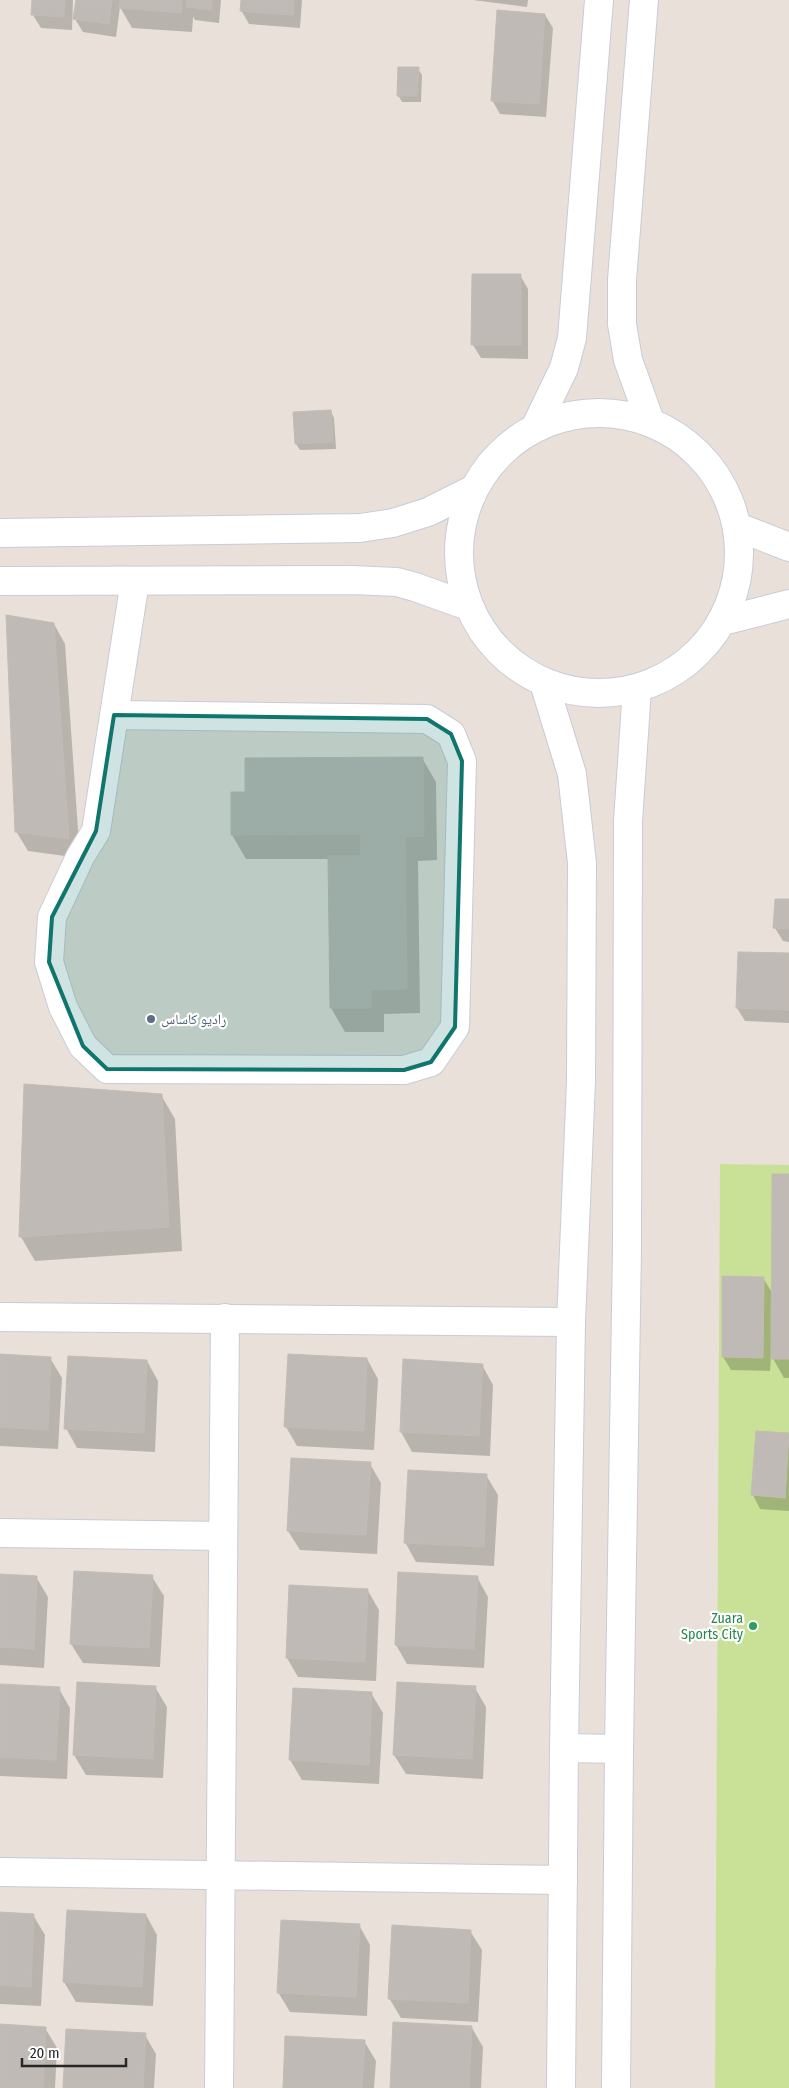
<svg xmlns="http://www.w3.org/2000/svg" width="789" height="2088" font-family="'Fira Sans Condensed','Noto Naskh Arabic',sans-serif">
  <rect width="100%" height="100%" fill="#e8e0d9"/>
  <path fill="#c9e196" d="M720 1164 789 1165V2088H715Z"/>
  <g fill="#0003">
    <path d="M33 0H73L72 30 41 28 33 15Z"/>
    <path d="M77 0H221L219 23 195 20 193 17 192 32 132 28 120 7 116 37 83 32 75 19Z"/>
    <path d="M242 0H302L300 28 249 24 241 10Z"/>
    <path d="M473 0H528L527 7Z"/>
    <path d="M545 15 553 28 546 117 500 114 492 100Z"/>
    <path d="M418 69 422 75 421 102H402L398 95Z"/>
    <path d="M520 275 528 289V359L481 358 473 345Z"/>
    <path d="M331 411 334 418 336 449 300 450 296 444Z"/>
    <path d="M54 624 65 644 80 858 28 851 16 831Z"/>
    <path d="M422 758 436 782 437 860 418 861 420 1013 384 1014V1032H345L331 1008 329 859H246L232 835 247 793Z"/>
    <path d="M789 901V942L783 941 775 928Z"/>
    <path d="M789 955V1023L745 1021 737 1008Z"/>
    <path d="M161 1095 175 1119 182 1251 35 1261 21 1237Z"/>
    <path d="M789 1175V1378H784L771 1355 770 1371 731 1370 723 1357 763 1278 773 1294Z"/>
    <path d="M0 1355 50 1358 62 1378 58 1449 0 1446Z"/>
    <path d="M367 1359 378 1379 374 1450 297 1446 286 1427Z"/>
    <path d="M147 1361 158 1381 155 1452 77 1448 66 1428Z"/>
    <path d="M482 1365 493 1385 490 1456 412 1452 401 1432Z"/>
    <path d="M757 1432 789 1435V1511L760 1509 753 1495Z"/>
    <path d="M370 1464 381 1483 377 1554 300 1550 288 1531Z"/>
    <path d="M486 1475 498 1495 494 1566 416 1562 405 1542Z"/>
    <path d="M0 1575 36 1577 48 1597 44 1668 0 1665Z"/>
    <path d="M152 1577 164 1596 160 1667 83 1663 71 1644Z"/>
    <path d="M477 1577 488 1597 484 1668 407 1664 396 1645Z"/>
    <path d="M368 1591 379 1610 376 1681 298 1677 287 1658Z"/>
    <path d="M0 1686 59 1689 70 1708 67 1779 0 1776Z"/>
    <path d="M155 1687 167 1707 163 1778 86 1775 74 1755Z"/>
    <path d="M475 1688 486 1707 483 1779 406 1774 394 1755Z"/>
    <path d="M371 1693 383 1713 379 1784 302 1780 290 1760Z"/>
    <path d="M68 1911 146 1915 157 1935 153 2006 76 2002 64 1982Z"/>
    <path d="M0 1913 33 1915 45 1935 41 2006 0 2004Z"/>
    <path d="M359 1925 370 1945 367 2016 290 2012 278 1992Z"/>
    <path d="M470 1931 482 1950 478 2022 401 2018 389 1998Z"/>
    <path d="M0 2026 45 2028 57 2048 55 2088H0Z"/>
    <path d="M472 2028 483 2047 481 2088H391Z"/>
    <path d="M145 2035 156 2054 154 2088H64Z"/>
    <path d="M364 2041 376 2061 374 2088H284Z"/>
  </g>
  <g fill="#c0bab6" stroke="#c3bcb3">
    <path d="M32 0H65L64 17 31 15Z"/>
    <path d="M76 0H112L109 24 73 19Z"/>
    <path d="M120 0H182L181 13 119 8Z"/>
    <path d="M187 0H212L211 10 186 7Z"/>
    <path d="M241 0H294L293 15 240 11Z"/>
    <path d="M497 10 545 14 539 104 491 101Z"/>
    <path d="M398 67H419L417 96H397Z"/>
    <path d="M472 274H521V345H471Z"/>
    <path d="M331 410 333 442 295 444 293 412Z"/>
    <path d="M6 615 54 623 69 839 15 832Z"/>
    <path d="M423 757 424 836 405 837 407 989 371 990V1008H330L328 856H361V834L231 835V792H245V758Z"/>
    <path d="M775 899H789V929L773 928Z"/>
    <path d="M738 952 789 953V1010L736 1008Z"/>
    <path d="M24 1084 162 1094 169 1227 19 1237Z"/>
    <path d="M772 1174H789V1359H771Z"/>
    <path d="M722 1276 764 1277 763 1358 722 1357Z"/>
    <path d="M0 1354 51 1357 48 1430 0 1427Z"/>
    <path d="M288 1354 367 1358 364 1431 284 1427Z"/>
    <path d="M68 1356 147 1360 144 1433 64 1429Z"/>
    <path d="M403 1359 483 1364 479 1436 400 1432Z"/>
    <path d="M756 1431 789 1433 785 1498 751 1495Z"/>
    <path d="M291 1458 371 1462 366 1535 287 1531Z"/>
    <path d="M408 1470 487 1474 484 1547 404 1543Z"/>
    <path d="M74 1571 153 1575 149 1648 70 1644Z"/>
    <path d="M398 1572 478 1576 474 1649 395 1645Z"/>
    <path d="M0 1574 37 1576 34 1649 0 1647Z"/>
    <path d="M289 1585 368 1589 365 1662 286 1658Z"/>
    <path d="M77 1682 156 1686 153 1759 73 1755Z"/>
    <path d="M397 1682 476 1686 472 1759 393 1755Z"/>
    <path d="M0 1684 60 1687 56 1760 0 1757Z"/>
    <path d="M293 1688 372 1692 369 1765 289 1760Z"/>
    <path d="M67 1910 146 1914 142 1987 63 1982Z"/>
    <path d="M0 1912 34 1914 31 1987 0 1985Z"/>
    <path d="M281 1920 360 1924 356 1997 277 1993Z"/>
    <path d="M392 1925 471 1930 468 2003 388 1999Z"/>
    <path d="M393 2022 472 2026 469 2088H390Z"/>
    <path d="M0 2024 46 2027 43 2088H0Z"/>
    <path d="M66 2029 146 2033 143 2088H63Z"/>
    <path d="M285 2036 365 2040 362 2088H283Z"/>
  </g>
  <g fill="none" stroke-linecap="round" stroke-linejoin="round">
    <defs>
      <g id="minor">
        <path d="M644 0 622 280V324L628 360 650 421"/>
        <path d="M536 426 564 368 572 338 599 0"/>
        <path d="M738 527 789 547"/>
        <path d="M723 621 789 604"/>
        <path d="M114 715 427 719 451 734 462 761 455 1027 431 1062 404 1070 107 1069 83 1046 63 1007 49 962 52 917 80 857 96 831 135 581"/>
        <path d="M0 1317 571 1322"/>
        <path d="M0 1533 223 1536"/>
        <path d="M564 1748 619 1749"/>
        <path d="M0 1872 563 1880"/>
        <path d="M219 2088 225 1318"/>
      </g>
      <g id="tertiary">
        <circle cx="599" cy="553" r="140"/>
        <path d="M0 533 360 528 393 523 428 512 472 490"/>
        <path d="M0 581 352 580 397 582 415 587 468 606"/>
        <path d="M544 683 572 774 582 863 581 1081 571 1322 564 1748 561 2088"/>
        <path d="M616 2088 619 1749 627 1247 628 821 637 689"/>
      </g>
    </defs>
    <use href="#minor" stroke="#c8ccd7" stroke-width="30"/>
    <use href="#tertiary" stroke="#c8ccd7" stroke-width="30"/>
    <use href="#minor" stroke="#fff" stroke-width="28"/>
    <use href="#tertiary" stroke="#fff" stroke-width="28"/>
  </g>
  <path fill="#0f766e" fill-opacity="0.2" stroke="#0f766e" stroke-width="4" stroke-linejoin="round" d="M114 715 427 719 451 734 462 761 455 1027 431 1062 404 1070 107 1069 83 1046 49 962 52 917 96 831Z"/>
  <circle fill="#5c6f8a" stroke="#fff" stroke-width="2" cx="151" cy="1019" r="5"/>
  <circle fill="#2e9e5b" stroke="#fff" stroke-width="2" cx="753" cy="1626" r="5"/>
  <g text-anchor="middle" dominant-baseline="central" stroke-width="4.5" stroke-linejoin="round" paint-order="stroke">
    <g font-size="14" fill="#4e5e75" stroke="#fff" text-anchor="start">
      <text x="161" y="1019">راديو كاساس</text>
    </g>
    <g font-size="14" fill="#27864d" stroke="#fff" text-anchor="end">
      <text x="743" y="1618">Zuara<tspan x="743" dy="16">Sports City</tspan></text>
    </g>
  </g>
  <path d="M22 2058v8h104v-8" fill="none" stroke="#272727" stroke-width="2.5"/>
  <text x="30" y="2058" font-size="15" fill="#272727" stroke="#ffffff" stroke-width="4" paint-order="stroke">20 m</text>
</svg>
